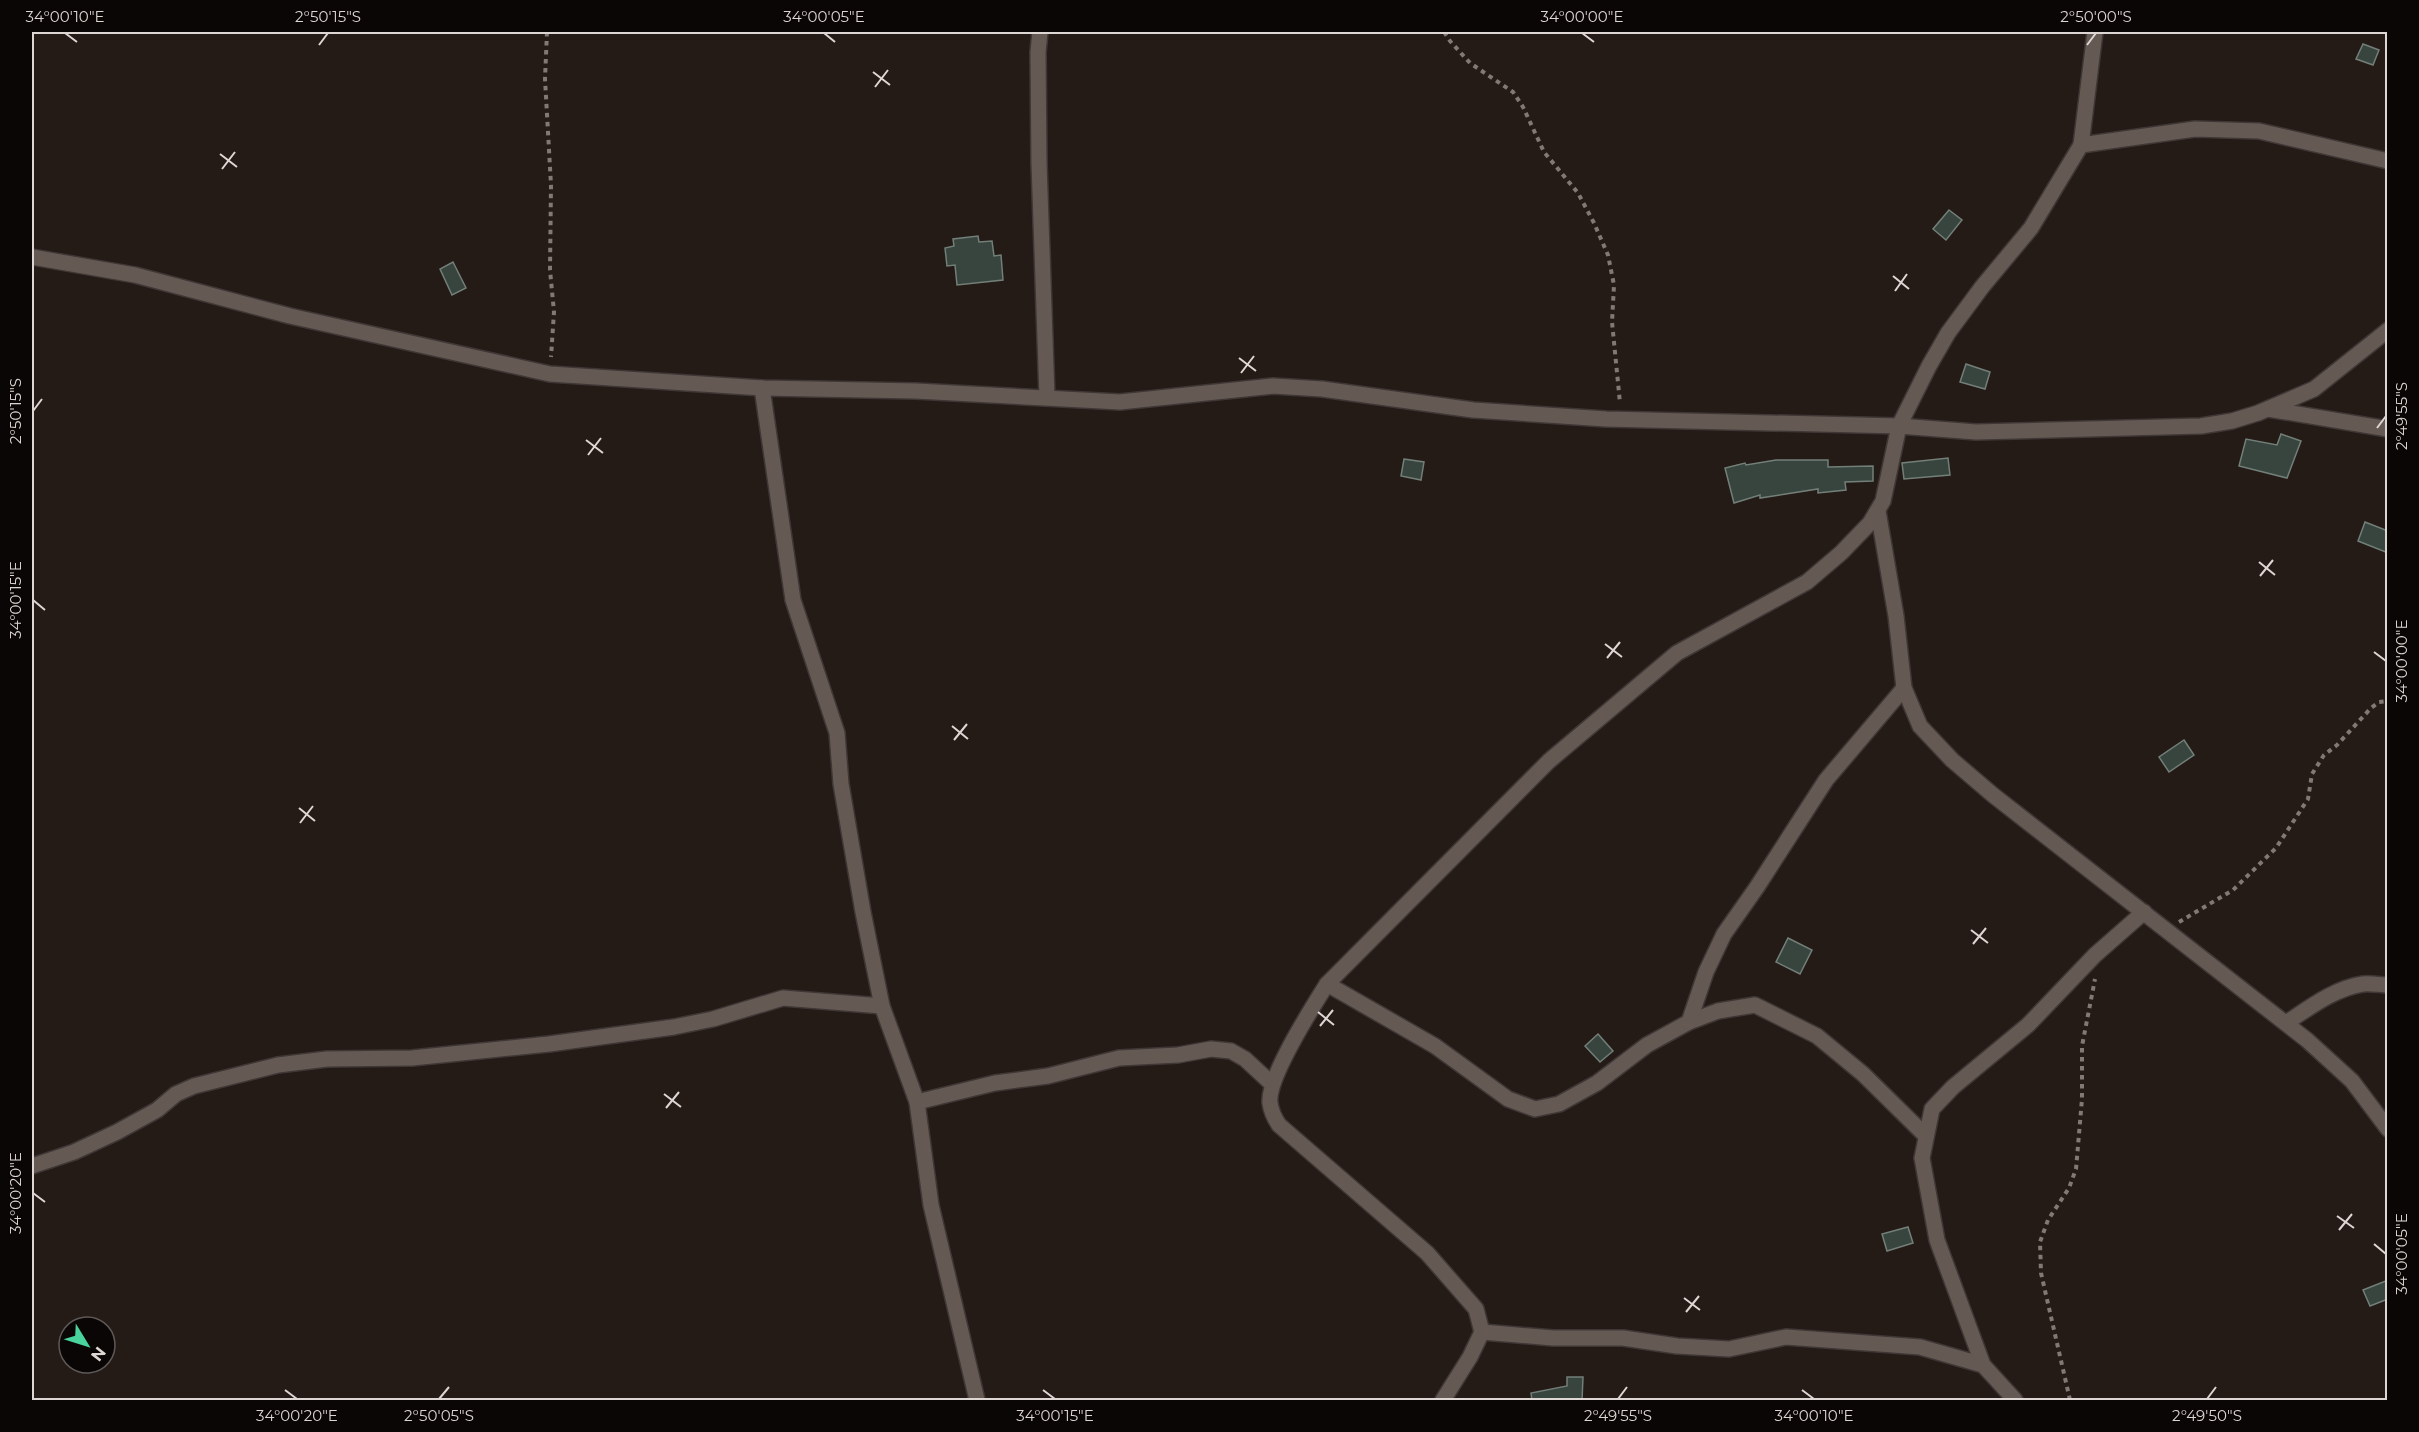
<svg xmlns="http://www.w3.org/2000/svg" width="2419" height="1432" font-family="Montserrat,sans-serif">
  <rect width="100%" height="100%" fill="#241a16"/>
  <g fill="#38443e" stroke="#737f79" stroke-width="1.5">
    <path d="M2363 44 2379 50 2373 65 2356 59Z"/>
    <path d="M1949 210 1962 220 1946 240 1933 229Z"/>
    <path d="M978 236 979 242 992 241 994 256 1001 255 1003 280 957 285 955 265 947 266 945 248 954 246 953 239Z"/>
    <path d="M453 262 466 288 452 295 440 269Z"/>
    <path d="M1966 364 1990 372 1985 389 1960 382Z"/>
    <path d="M2281 434 2301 441 2287 478 2239 466 2246 439 2277 445Z"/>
    <path d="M1948 458 1950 475 1904 479 1902 463Z"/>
    <path d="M1404 459 1424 462 1421 480 1401 476Z"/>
    <path d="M1776 460H1828V467L1873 466V481L1845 482 1846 490 1818 493V489L1760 498V495L1734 503 1725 468 1745 463 1746 465Z"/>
    <path d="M2365 522 2388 531V553L2358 541Z"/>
    <path d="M2184 740 2194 755 2169 772 2159 757Z"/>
    <path d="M1788 938 1812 950 1800 974 1776 962Z"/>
    <path d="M1598 1034 1613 1051 1600 1062 1585 1046Z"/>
    <path d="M1908 1227 1913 1243 1887 1251 1882 1234Z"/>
    <path d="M2388 1280V1299L2370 1306 2363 1290Z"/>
    <path d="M1567 1377H1583L1582 1401H1532L1531 1393 1567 1386Z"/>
  </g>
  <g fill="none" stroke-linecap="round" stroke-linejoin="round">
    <defs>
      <g id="minor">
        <path d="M1040 32 1038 52 1039 163 1047 397"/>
        <path d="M2081 145 2195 129 2259 131 2388 161"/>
        <path d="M32 257 135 275 290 316 550 374 762 388 916 391 1120 402 1273 386 1322 389 1473 410 1606 419 1899 426 1976 432 2201 426 2232 421 2258 413 2314 389 2388 330"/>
        <path d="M762 388 793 600 837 733 841 784 863 912 882 1006 917 1102 931 1205 977 1400"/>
        <path d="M2268 409 2388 429"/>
        <path d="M1878 511 1896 616 1904 688 1920 726 1952 760 1993 795 2307 1040 2352 1081 2388 1129"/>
        <path d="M1327 984 1435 1046 1508 1099 1535 1109 1559 1104 1597 1083 1647 1045 1689 1022 1718 1011 1755 1005 1817 1036 1863 1074 1926 1136"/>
        <path d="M1689 1022 1706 972 1724 934 1757 887 1826 780 1904 688"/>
        <path d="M2286 1023C2309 1008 2335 988 2363 984 2371 983 2380 985 2388 985"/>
        <path d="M917 1102 995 1083 1048 1076 1119 1058 1178 1055 1211 1049 1231 1051 1245 1059 1272 1084"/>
        <path d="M32 1166 74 1152 117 1132 157 1110 176 1094 194 1086 278 1065 327 1059 412 1058 549 1044 674 1027 713 1019 783 998 882 1006"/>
        <path d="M1482 1332 1553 1338H1623L1677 1346 1729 1349 1786 1337 1920 1347 1983 1365"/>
        <path d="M1443 1400 1470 1357 1482 1332 1476 1309 1427 1253 1279 1125C1275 1119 1271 1111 1270 1103 1267 1078 1312 1008 1327 984L1549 761 1677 653 1807 582 1841 553 1870 523 1883 501 1899 426 1929 366 1948 333 1982 287 2031 228 2081 145 2095 32"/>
        <path d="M2015 1400 1983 1365 1937 1240 1922 1158 1932 1109 1953 1087 2028 1025 2095 955 2144 912"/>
      </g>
    </defs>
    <use href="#minor" stroke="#3f3735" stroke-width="18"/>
    <g stroke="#827976" stroke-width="4" stroke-dasharray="4.5 4.5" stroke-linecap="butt">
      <path d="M547 32 545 79 551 185 550 270 554 312 551 357"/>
      <path d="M1444 32 1450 41 1470 63 1513 92 1523 107 1544 152 1578 193 1594 223 1608 255 1614 285 1612 322 1620 403"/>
      <path d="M2179 922 2233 890 2276 848 2308 799 2312 774 2324 755 2337 745 2371 708 2379 702 2388 701"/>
      <path d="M2070 1400 2041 1273 2040 1242 2048 1220 2069 1188 2076 1169 2082 1099V1046L2095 979"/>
    </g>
    <use href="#minor" stroke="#655954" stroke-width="15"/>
  </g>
  <path fill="none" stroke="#ddd6d3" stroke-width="2" d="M65 33 77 42M824 33 835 42M1582 33 1594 42M319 45 328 33M2087 45 2096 33M873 72 890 85M875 87 888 70M220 154 237 167M222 169 235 152M1893 276 1909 289M1895 291 1907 274M1239 358 1256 371M1241 373 1254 356M33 411 42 399M2377 428 2386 416M586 440 603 453M588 455 601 438M2259 562 2275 575M2260 576 2273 560M33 600 45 610M1605 644 1622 657M2374 652 2386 661M1607 658 1620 642M952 726 968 739M954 740 967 724M299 808 315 821M300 823 313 806M1971 930 1988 943M1973 944 1986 928M1318 1012 1334 1025M1320 1026 1333 1010M664 1094 681 1107M666 1108 679 1092M33 1193 45 1202M2337 1216 2354 1228M2339 1230 2352 1214M2374 1244 2386 1254M1684 1298 1700 1310M1686 1312 1699 1296M285 1390 297 1399M1043 1390 1055 1399M1802 1390 1814 1399M439 1399 449 1387M1618 1399 1627 1387M2207 1399 2216 1387"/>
  <rect width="2419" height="1432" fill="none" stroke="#0a0605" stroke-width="66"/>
  <g transform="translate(87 1345) rotate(128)"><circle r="28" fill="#0a0605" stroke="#5e5957" stroke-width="1.5"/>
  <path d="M0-4.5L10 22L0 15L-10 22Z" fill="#49d49d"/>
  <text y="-9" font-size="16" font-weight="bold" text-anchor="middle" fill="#ddd6d3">N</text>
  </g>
  <rect x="33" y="33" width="2353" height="1366" fill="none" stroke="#ddd6d3" stroke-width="2"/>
  <g font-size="15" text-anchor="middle" fill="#ddd6d3">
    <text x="65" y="22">34°00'10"E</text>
    <text x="328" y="22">2°50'15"S</text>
    <text x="824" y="22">34°00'05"E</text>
    <text x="1582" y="22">34°00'00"E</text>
    <text x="2096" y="22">2°50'00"S</text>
    <text transform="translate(16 411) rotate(-90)" y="5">2°50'15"S</text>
    <text transform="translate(2402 416) rotate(-90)" y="5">2°49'55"S</text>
    <text transform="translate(16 600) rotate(-90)" y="5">34°00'15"E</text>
    <text transform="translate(2402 661) rotate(-90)" y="5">34°00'00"E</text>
    <text transform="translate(16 1193) rotate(-90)" y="5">34°00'20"E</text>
    <text transform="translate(2402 1254) rotate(-90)" y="5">34°00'05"E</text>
    <text x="297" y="1421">34°00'20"E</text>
    <text x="439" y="1421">2°50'05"S</text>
    <text x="1055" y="1421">34°00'15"E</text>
    <text x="1618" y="1421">2°49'55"S</text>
    <text x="1814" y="1421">34°00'10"E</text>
    <text x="2207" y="1421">2°49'50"S</text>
  </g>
</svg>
